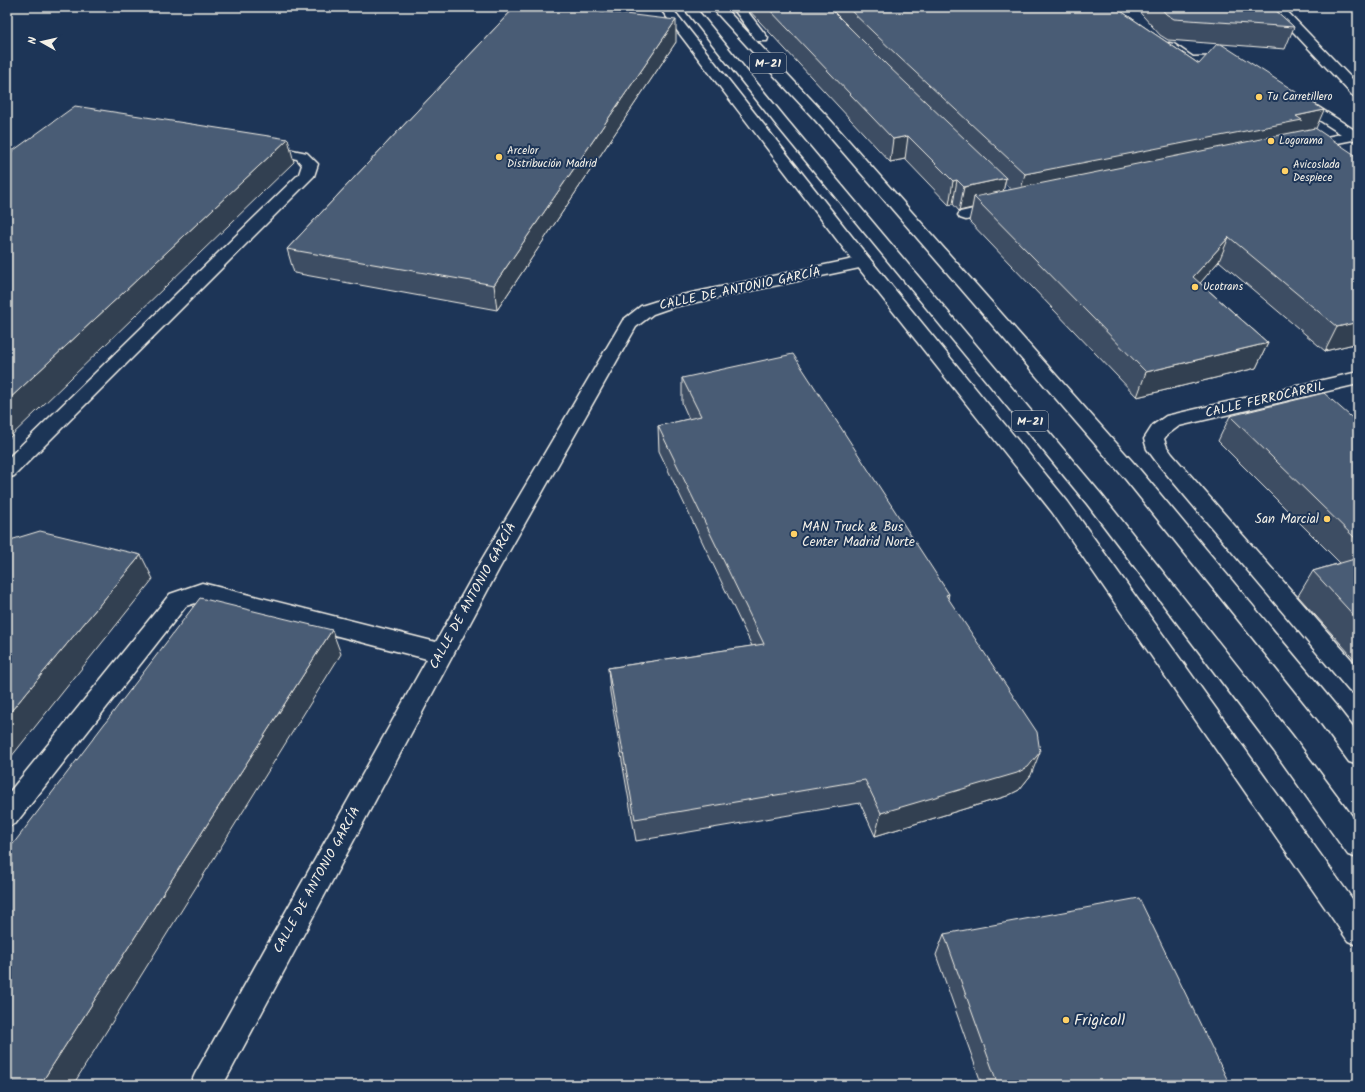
<svg xmlns="http://www.w3.org/2000/svg" width="1365" height="1092" font-family="Kalam,sans-serif">
  <rect width="100%" height="100%" fill="#1d3557"/>
  <filter id="ink" filterUnits="userSpaceOnUse"><feTurbulence type="fractalNoise" baseFrequency=".025" numOctaves="2"/><feDisplacementMap in="SourceGraphic" scale="8" xChannelSelector="R" yChannelSelector="G"/><feConvolveMatrix kernelMatrix="1 2 1 2 8 2 1 2 1" color-interpolation-filters="sRGB"/></filter>
  <g filter="url(#ink)">
    <g fill="none" stroke-linecap="round" stroke-linejoin="round">
      <defs>
        <g id="minor">
          <path d="M1270 7H1283L1358 85V97L1353 96Z"/>
          <path d="M1169 43 1174 44 1193 57 1232 56 1237 57 1239 60 1237 63 1232 64 1190 65 1185 64 1164 50 1162 47 1164 44Z"/>
          <path d="M1296 95 1301 96 1356 131H1358V139L1302 150 1297 149 1295 146 1297 143 1341 134 1291 102 1289 99 1291 96Z"/>
          <path d="M263 144 307 153 318 164 314 176 14 476 7 478V459L299 174 302 165 297 159 258 151 256 148 258 145Z"/>
          <path d="M1000 203 1006 205 1008 208 1006 211 966 220 960 218 958 215 960 212Z"/>
          <path d="M863 257 869 258 871 262 869 266 673 307 653 314 636 327 499 569 223 1085H190L195 1074 427 659 202 601 186 606 16 823 7 827V795L170 594 202 583 436 642 481 561 623 320 641 306 663 299Z"/>
          <path d="M1358 372V384L1179 426 1167 435 1164 439 1167 447 1172 454 1358 667V694L1349 691 1158 464 1147 449 1144 439 1153 425 1166 416Z"/>
        </g>
        <g id="highway">
          <path d="M659 7H671L869 258 1068 502 1358 907V945L1348 941 1052 512 857 266Z"/>
          <path d="M683 7H695L787 120 1101 494 1292 735 1358 824V858L1348 855 1274 751 1087 504 777 126Z"/>
          <path d="M711 7H724L826 115 1140 470 1337 707 1358 734V765L1349 762 1319 721 1126 480 816 121Z"/>
          <path d="M732 7H744L768 38 767 41H757Z"/>
        </g>
      </defs>
      <use href="#minor" stroke="#f4f1e8" stroke-width="3"/>
      <use href="#highway" stroke="#f4f1e8" stroke-width="3"/>
      <use href="#minor" fill="#1d3557" fill-rule="evenodd"/>
      <use href="#highway" fill="#1d3557" fill-rule="evenodd"/>
      <path stroke="#f4f1e8" stroke-width="2" d="M1356 7 1358 9"/>
    </g>
    <g fill="#3e4e64" stroke="#f4f1e8" fill-rule="evenodd">
      <path d="M515 7H619L614 13 676 42 497 310 294 273 287 249Z"/>
      <path d="M746 7H1115L1199 64 1220 44 1168 40 1160 35 1135 7H1272L1294 27 1285 49 1221 44 1316 129 1358 343 1325 351 1219 261 1200 283 1268 343 1256 368 1137 397 969 221 972 208 959 211 953 204 949 205 905 159 890 162ZM1005 183 1011 190 1003 191Z"/>
      <path d="M682 378 949 594 948 598 1031 775 1019 790 1007 796 875 836 860 803 636 841 610 692 608 668 752 646 659 451 658 426 689 419 682 403Z"/>
      <path d="M1230 416 1358 423V663L1298 596 1313 571 1340 563 1218 441Z"/>
      <path d="M944 934 1230 1085H982L936 955Z"/>
    </g>
    <g fill="#324051" stroke="#f4f1e8">
      <path d="M602 7H619L600 32 599 11Z"/>
      <path d="M676 20V42L497 310 494 285Z"/>
      <path d="M1324 110 1314 133 1019 197 1025 174 1296 116Z"/>
      <path d="M908 136 905 159 890 162 893 139Z"/>
      <path d="M288 139 294 162 7 440V401Z"/>
      <path d="M1006 178 1001 201 974 197 972 208 959 211 964 187Z"/>
      <path d="M957 180 953 204 949 205 953 181Z"/>
      <path d="M1229 237 1219 261 1184 302 1193 277Z"/>
      <path d="M1358 322V343L1325 351 1337 327Z"/>
      <path d="M1268 343 1256 368 1137 397 1146 372Z"/>
      <path d="M141 555 153 579 7 762V716Z"/>
      <path d="M332 630 341 654 73 1085H40Z"/>
      <path d="M1040 752 1031 775 1019 790 1007 796 875 836 881 813Z"/>
    </g>
    <g fill="#485b74" stroke="#f4f1e8">
      <path d="M515 7H602L599 11 676 20 494 285 287 249Z"/>
      <path d="M767 7H829L888 66 1006 178 964 187 957 180 953 181 908 136 893 139Z"/>
      <path d="M847 7H1115L1199 64 1217 44H1221L1324 110 1296 116 1302 120 1025 174 900 58Z"/>
      <path d="M1160 7H1272L1294 27 1174 19 1166 14Z"/>
      <path d="M75 106 288 139 7 401V155Z"/>
      <path d="M1315 128 1358 157V322L1337 327 1229 237 1193 277 1268 343 1146 372 974 197Z"/>
      <path d="M793 354 949 594 946 595 1037 732 1040 752 1028 767 1017 773 881 813 865 780 635 819 608 668 764 644 658 426 701 416 682 378Z"/>
      <path d="M1324 393 1358 423V541L1230 416Z"/>
      <path d="M40 531 141 555 7 716V541Z"/>
      <path d="M1358 558V620L1313 571Z"/>
      <path d="M200 598 332 630 40 1085H7V852Z"/>
      <path d="M1139 898 1230 1085H998L944 934Z"/>
    </g>
  </g>
  <g fill="#ffd166" stroke="#1d3557" stroke-width="1.5">
    <circle cx="1259" cy="97" r="4"/>
    <circle cx="1271" cy="141" r="4"/>
    <circle cx="499" cy="157" r="4"/>
    <circle cx="1285" cy="171" r="4"/>
    <circle cx="1195" cy="287" r="4"/>
    <circle cx="1327" cy="519" r="4"/>
    <circle cx="794" cy="534" r="4"/>
    <circle cx="1066" cy="1020" r="4"/>
  </g>
  <g text-anchor="middle" dominant-baseline="central" stroke-width="4" stroke-linejoin="round" paint-order="stroke">
    <g font-size="11" fill="#f4f1e8" stroke="#1d3557" text-anchor="start">
      <text x="1267" y="97">Tu Carretillero</text>
      <text x="1279" y="141">Logorama</text>
      <text x="507" y="151">Arcelor<tspan x="507" dy="13">Distribución Madrid</tspan></text>
      <text x="1293" y="165">Avicoslada<tspan x="1293" dy="13">Despiece</tspan></text>
      <text x="1203" y="287">Ucotrans</text>
    </g>
    <g fill="#1d3557" stroke="#b4b9bc" stroke-width="1">
      <rect x="750" y="53" width="36" height="20" rx="3"/>
      <rect x="1012" y="411" width="36" height="20" rx="3"/>
    </g>
    <g font-size="12" font-weight="bold" fill="#f4f1e8">
      <text x="768" y="63">M-21</text>
      <text x="1030" y="421">M-21</text>
    </g>
    <g font-size="13" fill="#f4f1e8" stroke="#1d3557">
      <text transform="translate(740 289) rotate(-12)">CALLE DE ANTONIO GARCÍA</text>
      <text transform="translate(1265 400) rotate(-13)">CALLE FERROCARRIL</text>
      <text transform="translate(473 596) rotate(-61)">CALLE DE ANTONIO GARCÍA</text>
      <text transform="translate(317 880) rotate(-61)">CALLE DE ANTONIO GARCÍA</text>
    </g>
    <g font-size="13" fill="#f4f1e8" stroke="#1d3557" text-anchor="end">
      <text x="1319" y="519">San Marcial</text>
      <text x="802" y="527" text-anchor="start">MAN Truck &amp; Bus<tspan x="802" dy="15">Center Madrid Norte</tspan></text>
    </g>
    <g font-size="16" fill="#f4f1e8" stroke="#1d3557" text-anchor="start">
      <text x="1074" y="1020">Frigicoll</text>
    </g>
  </g>
  <rect width="1365" height="1092" fill="none" stroke="#1d3557" stroke-width="24"/>
  <rect x="12" y="12" width="1341" height="1068" fill="none" stroke="#f4f1e8" stroke-width="1.5" filter="url(#ink)"/>
  <g transform="translate(42 42) rotate(278)" stroke="#1d3557" stroke-width="3" paint-order="stroke">
  <path d="M0-3L7 15L0 10L-7 15Z" fill="#f4f1e8"/>
  <text y="-6" font-size="11" font-weight="bold" text-anchor="middle" fill="#f4f1e8">N</text>
  </g>
</svg>
